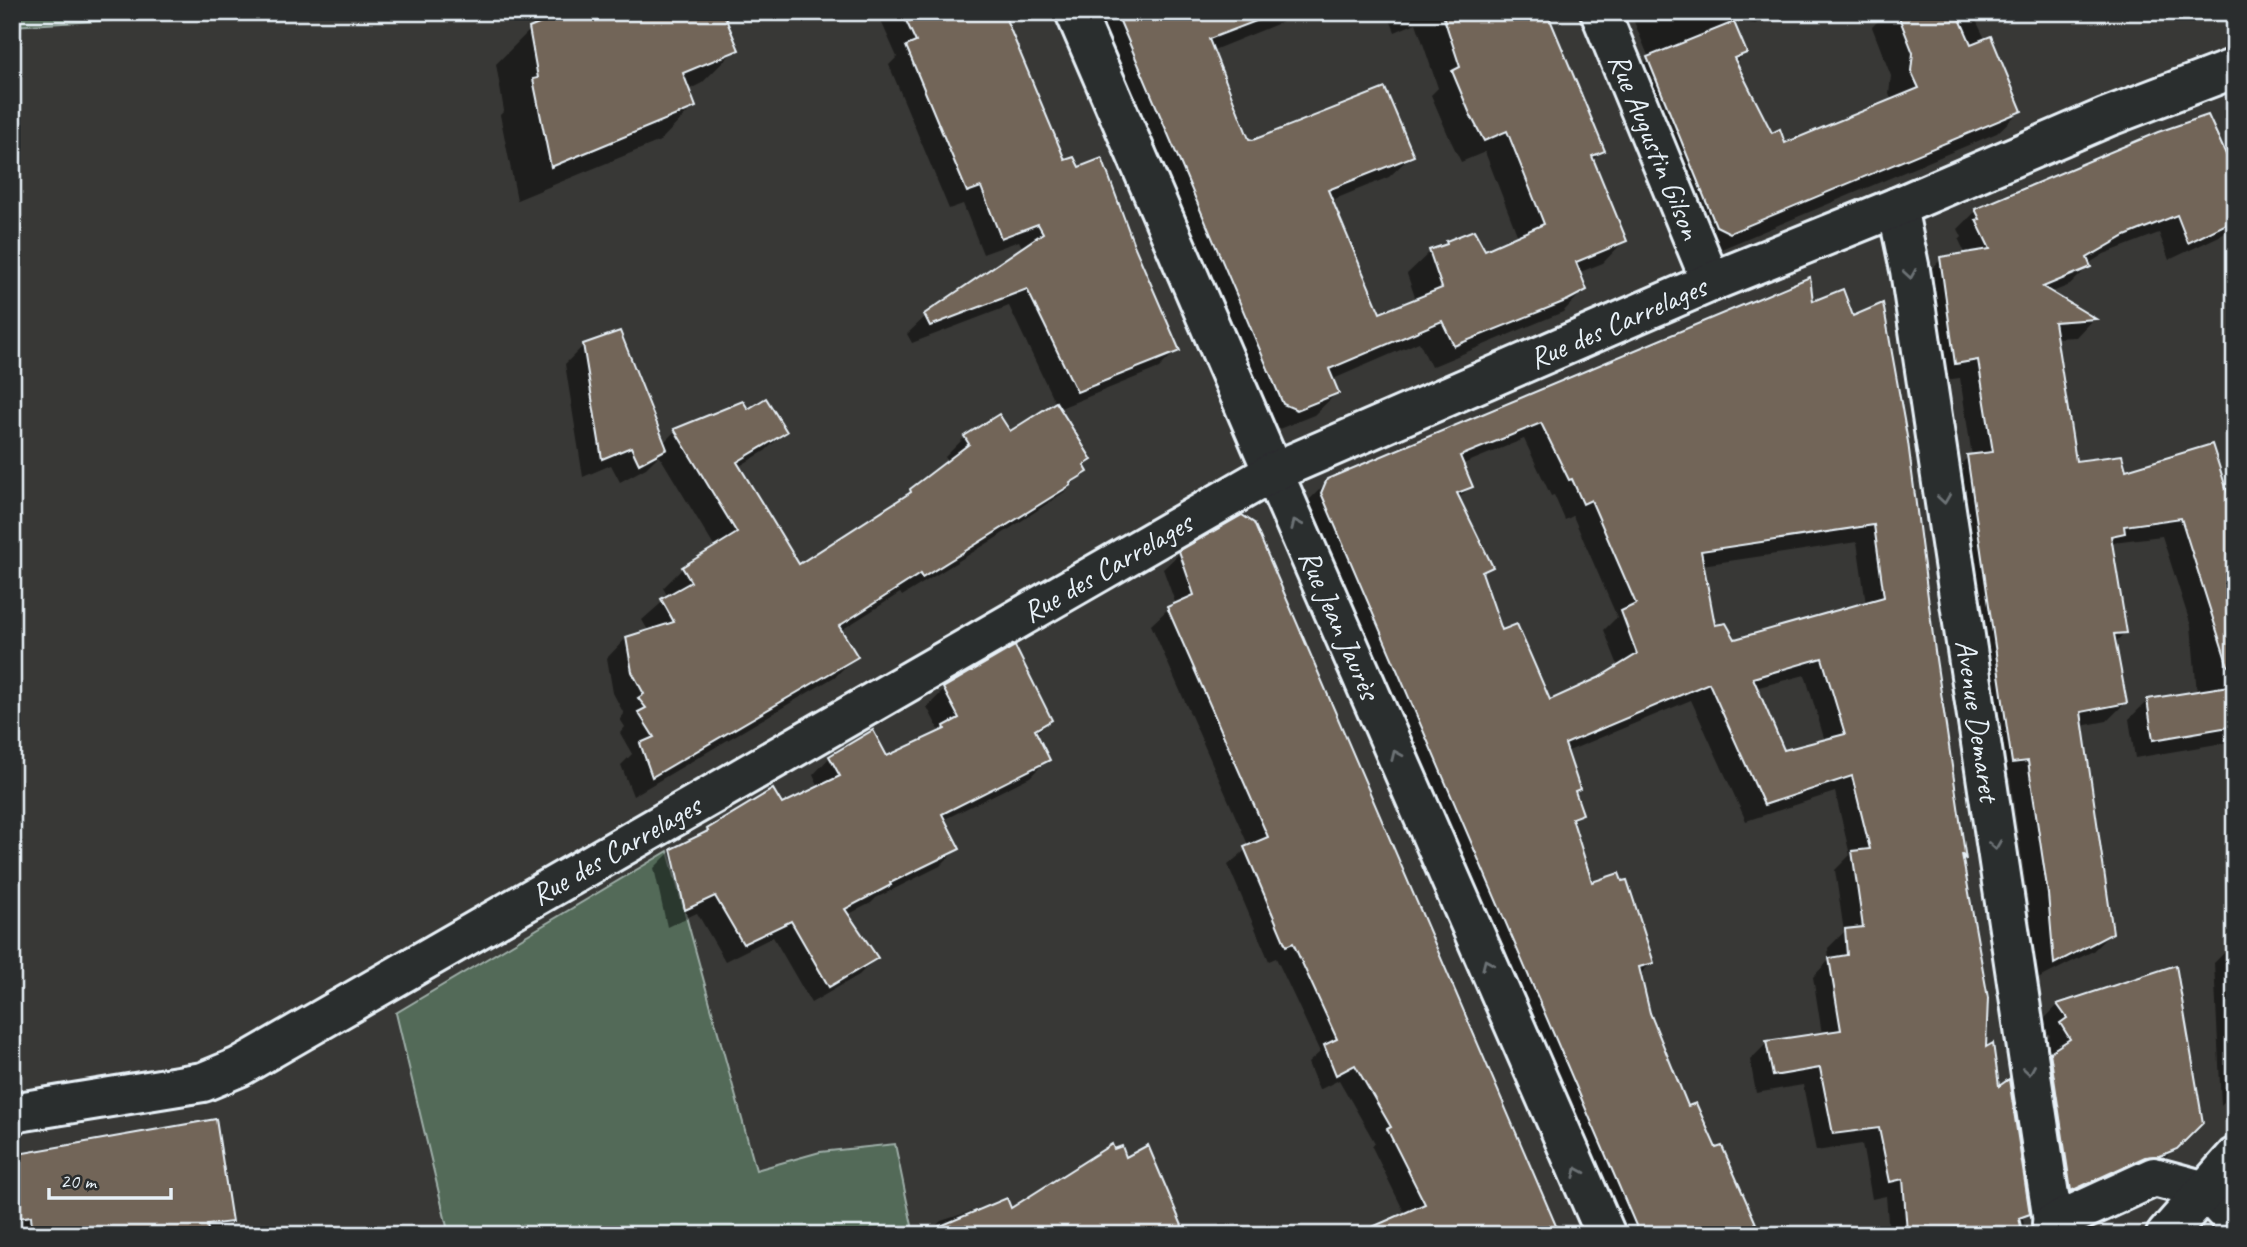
<svg xmlns="http://www.w3.org/2000/svg" width="2247" height="1247" font-family="Caveat,sans-serif">
  <rect width="100%" height="100%" fill="#383836"/>
  <filter id="ink" filterUnits="userSpaceOnUse"><feTurbulence type="fractalNoise" baseFrequency=".0143" numOctaves="2"/><feDisplacementMap in="SourceGraphic" scale="14" xChannelSelector="R" yChannelSelector="G"/><feConvolveMatrix kernelMatrix="1 2 1 2 8 2 1 2 1" color-interpolation-filters="sRGB"/></filter>
  <g filter="url(#ink)">
    <g fill="#536b59" stroke="#9eaea8" stroke-width="2">
      <path d="M12 12H183L182 16 12 26Z"/>
      <path d="M668 851 756 1170 820 1152 895 1144 914 1235H449L396 1013Z"/>
    </g>
    <g fill="#0007" fill-rule="evenodd">
      <path d="M877 12H1000L1064 162 1132 246 1177 350 1159 368 1058 409 1085 471 1066 491 996 538 902 596 900 593 840 631 856 656 836 676 633 796 621 765 632 754 620 733 625 727 620 719 624 714 613 693 607 658 626 638 649 632 642 620 668 597 663 588 683 568 715 548 659 455 646 468 620 482 611 465 583 477 565 364 584 345 663 443 675 431 748 412 785 432 765 451 738 467 799 566 902 500 948 462 945 457 965 437 1010 433 1056 405 1009 306 912 343 907 334 926 316 1023 249 1019 241 983 254 963 204 949 209 889 65 897 57Z"/>
      <path d="M1085 12H1307L1211 51 1248 141 1412 155 1389 177 1330 201 1379 315 1416 300 1407 274 1430 252 1442 247 1447 242 1484 252 1518 237 1485 152 1461 162 1449 137 1431 95 1438 88 1416 23 1395 32 1387 12H1546L1603 150 1592 161 1625 240 1603 263 1578 273 1585 289 1563 312 1431 367 1419 342 1331 380 1337 393 1314 415 1274 431Z"/>
      <path d="M1630 12H1781L1755 24 1731 20 1745 53 1735 63 1771 135 1784 145 1892 101 1889 94 1891 76 1872 27 1887 12H1972L2020 111 1997 133 1707 255 1626 80 1649 58Z"/>
      <path d="M530 30 736 49 702 83 688 90 694 106 660 141 517 200 500 115 504 111 496 64Z"/>
      <path d="M2235 166V234L2232 230 2169 260 2159 233 2104 254 2088 264 2089 266 2070 285 2050 293 2093 319 2076 337 2055 338 2075 463 2124 472 2232 515 2235 514V741L2135 758 2129 719 2147 701 2197 693 2191 626 2162 536 2113 542 2111 545 2125 632 2114 644 2125 703 2107 721 2081 726 2111 933 2093 951 2036 980 2030 913 2010 778 1994 781 1950 475 1968 457 1972 456 1960 378 1937 381 1923 278 1941 259 1966 255 1959 240 1962 237 1958 229 1976 211Z"/>
      <path d="M1812 303 1930 630 1964 860 1962 862 1984 1050 1997 1089 2028 1213 2023 1218 2025 1235H1889L1886 1196 1872 1199 1862 1144 1816 1151 1803 1085 1756 1093 1750 1060 1767 1043 1822 1034 1813 977 1829 960 1828 948 1844 932 1835 870 1850 855 1835 792 1746 821 1691 700 1566 752 1574 792 1581 813 1572 822 1591 884 1652 962 1639 975 1648 1014 1688 1109 1753 1235H1615L1304 512 1310 499 1328 481ZM1524 439 1551 496 1554 495 1565 520 1573 516 1617 617 1604 630 1619 668 1598 680 1549 702 1501 632 1481 576 1491 566 1458 499 1471 486 1461 465ZM1857 542 1866 604 1734 641 1713 627 1702 565ZM1805 675 1825 741 1783 753 1755 688Z"/>
      <path d="M1180 553 1557 1235 1413 1230 1372 1147 1375 1143 1339 1080 1319 1090 1308 1063 1320 1052 1276 958 1269 961 1228 865 1249 847 1151 625 1168 609 1176 605 1163 569Z"/>
      <path d="M945 689 1050 720 1035 734 1048 759 1030 777 943 820 958 848 940 866 876 898 871 903 847 915 876 958 859 975 811 1003 773 937 725 961 697 913 667 927 654 868 672 850 702 836 708 830 781 807 819 788 813 775 830 757 886 759 940 732 927 707Z"/>
      <path d="M2235 847V865L2226 857Z"/>
      <path d="M2235 942V1091L2221 1105 2214 963Z"/>
      <path d="M2058 1005 2201 1122 2157 1166 2053 1207 2033 1072 2051 1053 2044 1041 2050 1036 2041 1022Z"/>
      <path d="M12 1156 230 1222 217 1235H12Z"/>
      <path d="M1125 1159 1185 1235H926L941 1221 1006 1200 1010 1210Z"/>
    </g>
    <g fill="#726558" stroke="#e8f1f8" stroke-width="2" fill-rule="evenodd">
      <path d="M569 12H723L739 50 683 73 696 107 551 167 533 79 538 78 529 28Z"/>
      <path d="M902 12H1003L1065 160 1074 157 1079 167 1102 158 1134 245 1180 351 1077 392 1027 289 930 326 924 314 1043 233 1038 224 1001 238 981 187 967 192 906 46 916 42Z"/>
      <path d="M1116 12H1271L1272 15 1209 39 1249 139 1253 140 1385 88 1414 156 1328 190 1380 313 1442 288 1429 250 1447 244 1446 241 1474 230 1485 250 1544 224 1507 131 1484 141 1470 114 1452 71 1460 67 1442 12H1547L1605 151 1592 156 1627 241 1576 262 1587 290 1568 300 1454 346 1442 321 1329 369 1339 393 1297 410 1283 404Z"/>
      <path d="M1897 12H1957L1971 44 1991 36 2022 111 1730 233 1716 226 1647 57 1734 22 1747 53 1734 58 1772 133 1780 129 1785 143 1919 88 1911 71 1913 53Z"/>
      <path d="M2208 115 2235 174V220L2188 243 2177 215 2125 236 2087 258 2091 267 2043 287 2096 319 2054 322 2076 461 2122 455 2126 470 2212 444 2235 516V664L2228 666 2181 518 2124 526 2125 533 2111 536 2127 633 2114 634 2127 703 2081 712 2113 933 2054 964 2048 894 2028 761 2012 763 1967 455 1993 452 1978 360 1955 364 1940 257 1990 249 1976 220 1980 219 1975 209 2158 132Z"/>
      <path d="M1810 277 1813 301 1843 289 1853 316 1883 303 1908 442 1936 659 1966 860 1962 854 1988 998 1986 1047 1993 1043 1999 1086 2009 1079 2030 1214 2019 1218 2023 1235H1962L1960 1227 1907 1232 1903 1179 1890 1182 1879 1128 1833 1134 1820 1068 1773 1076 1766 1041 1841 1030 1829 958 1847 955 1845 929 1863 927 1852 851 1870 849 1852 776 1764 805 1709 683 1565 744 1580 789 1575 791 1583 814 1572 818 1592 882 1619 873 1622 881 1627 880 1654 963 1639 967 1650 1013 1688 1106 1696 1103 1716 1148 1722 1146 1761 1235H1640L1321 493 1327 479ZM1541 423 1569 480 1572 479 1583 504 1591 500 1636 604 1621 611 1637 654 1598 678 1550 700 1517 624 1502 630 1482 572 1493 567 1457 493 1473 487 1460 456ZM1874 525 1884 597 1735 639 1726 623 1715 625 1701 551ZM1822 658 1845 734 1784 750 1753 678Z"/>
      <path d="M620 331 667 449 639 464 631 447 602 459 583 344Z"/>
      <path d="M766 398 787 432 737 462 799 564 911 492 910 489 969 444 964 436 999 414 1010 431 1056 402 1092 460 1084 465 1088 472 1070 483 1071 485 922 578 920 574 839 626 858 657 652 777 640 743 654 737 638 712 646 708 638 698 644 694 632 672 626 637 674 622 661 599 691 582 682 567 737 533 674 429 743 401 748 409Z"/>
      <path d="M1242 515 1254 523 1560 1235H1354L1425 1204 1387 1129 1391 1127 1355 1065 1336 1075 1324 1045 1337 1039 1293 943 1286 946 1244 847 1268 837 1167 607 1194 595 1179 551Z"/>
      <path d="M1015 646 1052 720 1035 730 1050 760 942 814 960 849 890 883 891 885 845 909 878 958 829 987 791 921 743 944 715 896 685 910 671 849 708 831 707 829 773 789 782 804 840 776 829 756 873 730 887 756 945 729 944 726 959 718 943 688Z"/>
      <path d="M2235 685V726L2153 740 2147 699Z"/>
      <path d="M2176 965 2203 1123 2177 1149 2160 1156 2145 1157 2071 1191 2050 1052 2070 1039 2060 1023 2067 1018 2057 1004Z"/>
      <path d="M216 1119 232 1222 207 1225 209 1235H49V1226L32 1229 31 1216 19 1218 18 1210 12 1211V1155Z"/>
      <path d="M1112 1144 1114 1149 1122 1146 1126 1157 1148 1145 1186 1235H919L1007 1198 1011 1208Z"/>
    </g>
    <g fill="none" stroke-linecap="round" stroke-linejoin="round">
      <defs>
        <g id="minor">
          <path id="s1" d="M1075 12 1273 472 1606 1235"/>
          <path id="s2" d="M1600 12 1711 282"/>
          <path id="s3" d="M1897 207 1910 270 2055 1235"/>
          <path id="s4" d="M12 1113 203 1082 239 1067 1273 472 1711 282 1897 207 2107 117 2235 68"/>
          <path d="M2052 1224 2154 1177 2206 1191 2235 1222"/>
          <path d="M2166 1235 2235 1157"/>
        </g>
      </defs>
      <use href="#minor" stroke="#e8f1f8" stroke-width="44"/>
      <use href="#minor" stroke="#2a2d2e" stroke-width="38"/>
    </g>
    <defs><path id="oneway-chevron" d="M-2-3.5L2.5 0L-2 3.5" fill="none" stroke-width="1.6" stroke-linecap="round" stroke-linejoin="round" transform="scale(1.75)"/></defs>
    <g stroke="#6c7275">
      <use href="#oneway-chevron" transform="translate(1910 274) rotate(81)"/>
      <use href="#oneway-chevron" transform="translate(1944 499) rotate(82)"/>
      <use href="#oneway-chevron" transform="translate(1296 524) rotate(-114)"/>
      <use href="#oneway-chevron" transform="translate(1396 755) rotate(-114)"/>
      <use href="#oneway-chevron" transform="translate(1995 845) rotate(82)"/>
      <use href="#oneway-chevron" transform="translate(1487 964) rotate(-114)"/>
      <use href="#oneway-chevron" transform="translate(2029 1070) rotate(81)"/>
      <use href="#oneway-chevron" transform="translate(1578 1172) rotate(-114)"/>
    </g>
  </g>
  <g text-anchor="middle" dominant-baseline="central" stroke-width="5" stroke-linejoin="round" paint-order="stroke">
    <g font-size="30" fill="#e8f1f8" stroke="#2a2d2e">
      <text stroke="none"><textPath href="#s2" startOffset="145">Rue Augustin Gilson</textPath></text>
      <text stroke="none"><textPath href="#s4" startOffset="1801">Rue des Carrelages</textPath></text>
      <text stroke="none"><textPath href="#s4" startOffset="1234">Rue des Carrelages</textPath></text>
      <text stroke="none"><textPath href="#s1" startOffset="667">Rue Jean Jaurès</textPath></text>
      <text stroke="none"><textPath href="#s3" startOffset="520">Avenue Demaret</textPath></text>
      <text stroke="none"><textPath href="#s4" startOffset="667">Rue des Carrelages</textPath></text>
    </g>
  </g>
  <rect width="2247" height="1247" fill="none" stroke="#2a2d2e" stroke-width="42"/>
  <rect x="21" y="21" width="2205" height="1205" fill="none" stroke="#e8f1f8" stroke-width="2.5" filter="url(#ink)"/>
  <path d="M49 1188v10h122v-10" fill="none" stroke="#e8f1f8" stroke-width="3.5"/>
  <text x="60" y="1188" font-size="21" fill="#e8f1f8" stroke="#2a2d2e" stroke-width="5" paint-order="stroke">20 m</text>
</svg>
